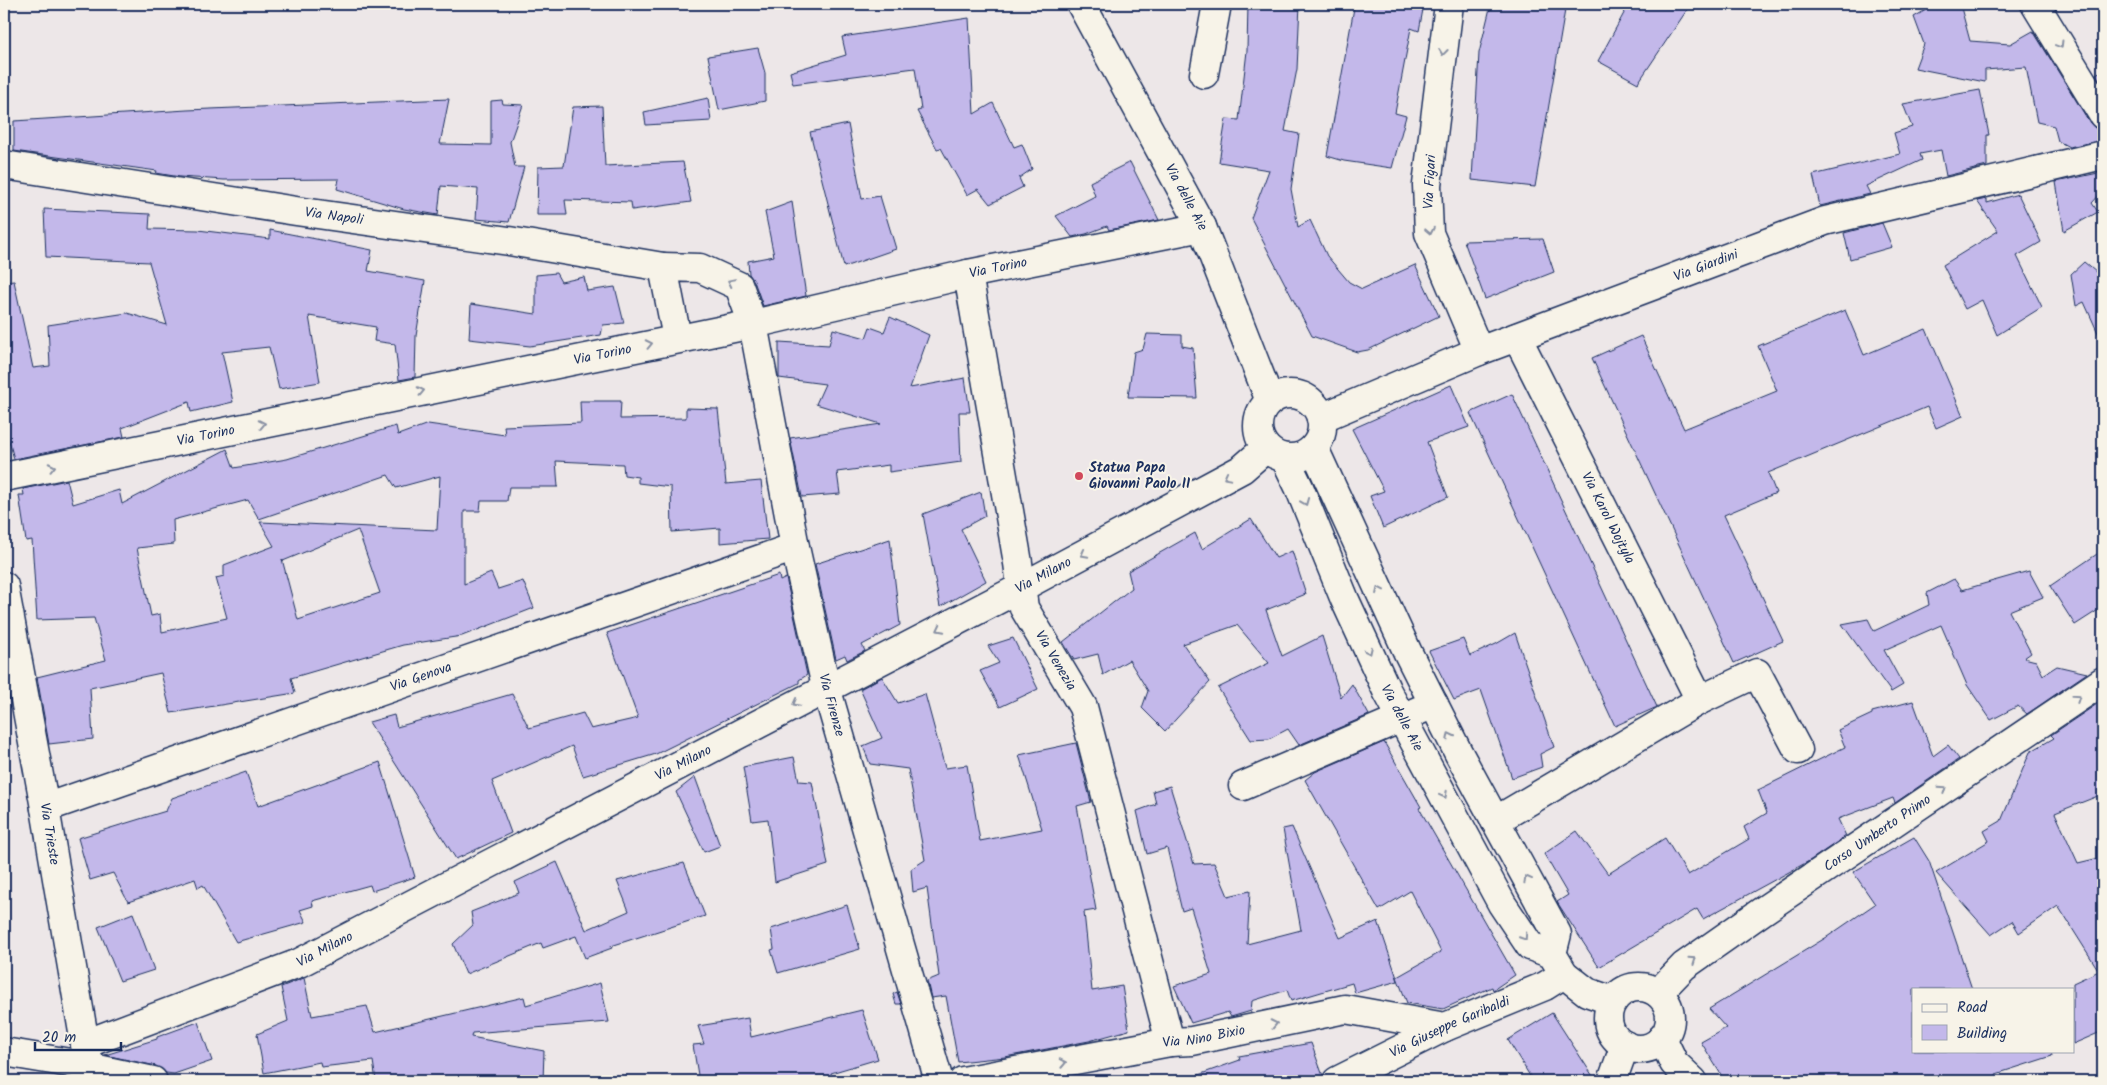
<svg xmlns="http://www.w3.org/2000/svg" width="2107" height="1085" font-family="Kalam,sans-serif">
  <rect width="100%" height="100%" fill="#ede7e8"/>
  <filter id="ink" filterUnits="userSpaceOnUse"><feTurbulence type="fractalNoise" baseFrequency=".02" numOctaves="2"/><feDisplacementMap in="SourceGraphic" scale="10" xChannelSelector="R" yChannelSelector="G"/><feConvolveMatrix kernelMatrix="1 2 1 2 8 2 1 2 1" color-interpolation-filters="sRGB"/></filter>
  <g filter="url(#ink)">
    <g fill="#c3b8ea" stroke="#1b2f5e" fill-rule="evenodd">
      <path d="M1248 4H1300L1297 69 1285 131 1299 134 1291 189 1298 227 1310 220 1327 256 1349 282 1362 289 1415 265 1439 316 1368 350 1357 352 1312 336 1251 218 1269 170 1219 162 1226 119 1239 120 1247 51Z"/>
      <path d="M1353 4H1424L1419 31 1411 28 1395 113 1406 116 1392 168 1344 161 1327 156 1354 8 1352 7Z"/>
      <path d="M1491 4H1566L1535 187 1472 180 1479 53Z"/>
      <path d="M1629 4H1691L1638 83 1598 61Z"/>
      <path d="M1936 4H1960L1970 41 2010 44 2033 31 2090 123 2095 128 2103 131V140L2069 147 2058 141 2054 126 2037 122 2026 67 1985 70V82L1915 68 1924 44 1914 17Z"/>
      <path d="M969 18 974 114 993 103 1014 147 1022 144 1032 169 1019 178 1023 187 990 204 978 189 967 195 941 148 937 149 917 111 921 110 915 68 793 84 790 72 846 55 842 37Z"/>
      <path d="M758 48 765 73V101L719 110 708 56Z"/>
      <path d="M2103 70V86L2096 74Z"/>
      <path d="M1980 90 1989 135H1987V166L1946 176 1941 150 1920 154 1922 160 1866 186 1870 194 1820 206 1813 175 1900 154 1894 133 1912 127 1903 104Z"/>
      <path d="M708 98 711 121 646 125 644 112Z"/>
      <path d="M449 99 440 144 491 145V101L502 100 503 104 523 105 510 142 515 167H524L509 222 476 219 478 189 441 186 438 215 404 209 337 189 339 179 224 180 180 177 156 173 157 171 14 151V121L187 110Z"/>
      <path d="M602 106 605 166 683 162 691 202 632 210 631 202 565 200 567 215H537L538 167 564 166 573 107Z"/>
      <path d="M848 124 862 199 880 196 896 249 844 267 810 132Z"/>
      <path d="M1130 162 1159 220 1109 230 1107 226 1086 234 1072 237 1056 216 1095 196 1090 182Z"/>
      <path d="M2103 172V191L2092 203 2098 212 2064 231 2056 182Z"/>
      <path d="M2018 194 2041 242 2017 256 2042 307 1997 335 1982 300 1965 309 1943 265 1998 231 1977 201 1987 199V203Z"/>
      <path d="M792 202 806 296 763 306 754 281 749 274 748 261 774 256 765 212Z"/>
      <path d="M44 209 150 214 149 229 198 230 270 239V230L372 250 368 271 425 281 416 336 415 377 399 380 395 344 374 341 376 327 309 316 320 382 279 389 269 347 222 352 233 402 191 412 189 402 122 428 124 437 14 459 4 422V282L14 281 33 368 50 366 48 325 127 313 167 325 149 262 46 257Z"/>
      <path d="M1882 223 1892 247 1850 259 1844 233Z"/>
      <path d="M1543 239 1554 272 1485 299 1464 241Z"/>
      <path d="M2084 262 2103 278V344L2084 302 2076 306 2071 274Z"/>
      <path d="M556 273 561 282 584 277 587 291 615 287 624 323 603 325 601 335 530 346 469 339 471 304 536 314V275Z"/>
      <path d="M1845 310 1864 355 1926 329 1963 416 1936 428 1927 407 1768 473 1776 493 1724 515 1783 641 1734 663 1592 358 1641 336 1684 429 1777 391 1758 346Z"/>
      <path d="M890 317 929 335 910 388 965 378 970 412H959L961 462 889 472V465L837 472 840 494 802 497 790 438 881 424 816 404 825 384 779 378V342L829 345 833 329 866 338 870 327 884 332Z"/>
      <path d="M1147 334 1182 335V346L1193 348 1197 398 1128 397 1134 352 1143 349Z"/>
      <path d="M1451 385 1469 427 1427 442 1448 497 1383 528 1370 496 1384 491 1352 429Z"/>
      <path d="M1512 394 1657 707 1615 726 1470 413Z"/>
      <path d="M580 401H621L620 419 686 418V408L718 409 726 484 761 481 768 539 720 543V528L672 532 671 487 638 483V477L624 475 623 464 556 461 558 487H509L507 501H481L480 511H464V584L491 573 498 589 523 581 534 608 462 636 403 645 291 678 295 693 171 713 161 673 90 688 93 739 49 744 37 677 106 660 94 618 37 620 32 540 26 541 19 495H24L23 489 67 480 73 504 119 490 122 504 227 449 234 468 287 459 396 426 398 435 428 424 505 435 504 426 581 423ZM388 475 396 488 440 476 437 530 260 522 274 546 224 565V576L216 578 227 618 162 632 160 614 151 616 137 548 174 544 173 520 248 500 259 519ZM358 530 380 593 298 620 282 559 283 561Z"/>
      <path d="M981 492 985 516 961 529 986 581 940 607 923 514Z"/>
      <path d="M1251 519 1276 558 1292 551 1306 594 1266 610 1282 656 1322 636 1341 698 1352 684 1369 715 1299 745 1288 729 1269 739 1251 740 1218 688 1269 663 1237 625 1183 644 1210 682 1165 731 1142 708 1148 691 1129 660 1103 675 1098 654 1074 660 1063 642 1132 588 1128 571 1195 533 1202 549Z"/>
      <path d="M890 539 900 625 862 645 865 651 847 660 845 655 836 659 815 564Z"/>
      <path d="M2103 550V607L2075 625 2050 586Z"/>
      <path d="M2029 571 2043 597 2009 611 2031 653 2024 658 2036 661 2043 675 2057 666 2087 673 2027 714 2018 706 1991 720 1967 685 1941 625 1884 650 1903 685 1891 692 1842 624 1868 619 1874 631 1929 605 1927 593 1954 579 1962 590Z"/>
      <path d="M779 575 780 581 786 578 807 675 799 680V683L656 754 583 776 572 746 492 781 511 833 456 859 369 722 394 715 397 727 512 694 529 728 583 713 591 729 638 718 607 633Z"/>
      <path d="M1515 633 1554 747 1540 754 1542 767 1512 778 1481 690 1454 700 1429 651 1463 639 1470 656 1496 644Z"/>
      <path d="M1013 638 1038 689 1000 707 980 671 999 663 988 646Z"/>
      <path d="M882 677 898 703 925 694 945 768 967 765 980 841 1042 829 1019 755 1076 743 1091 802 1077 806 1096 910 1084 912 1092 991 1122 986 1129 1030 1089 1041 1005 1057 958 1062 946 996 931 998 927 981 939 976 927 888 913 892 911 869 925 860 908 769 870 764 863 746 882 738 860 689Z"/>
      <path d="M2103 700V794L2055 813 2078 863 2103 857V1031L2073 1044V983L2099 971 2058 906 2019 933 2012 921 1991 935 1936 873 1989 841 1984 831 2001 821 2030 752 2054 738 2051 735Z"/>
      <path d="M1913 701 1933 756 1948 745 1959 759 1895 803 1893 798 1838 819 1846 836 1811 860 1703 919 1697 909 1599 967 1557 902 1568 895 1544 854 1577 831 1608 874 1665 838 1688 875 1749 839 1744 827 1767 813 1758 790 1845 747 1838 730 1872 714V712Z"/>
      <path d="M1384 742 1421 807 1419 808 1515 975 1493 990 1492 987 1443 1009 1407 1003 1397 977 1441 952 1410 891 1379 910 1305 780 1315 772Z"/>
      <path d="M794 757 799 781 812 782 828 865 775 882 768 819 752 821 743 767Z"/>
      <path d="M380 762 415 877 372 891 370 885 312 901 313 906 300 910 306 922 236 942 203 885 198 888 195 879 128 902 113 873 90 880 78 838 166 811 172 798 246 772 258 806Z"/>
      <path d="M695 777 720 846 704 852 676 792Z"/>
      <path d="M1170 786 1194 864 1214 863 1228 896 1250 891 1247 944 1301 930 1283 829 1292 827 1340 938 1378 921 1398 981 1355 993 1352 983 1291 1001 1287 990 1252 1001 1251 1011 1231 1017 1228 1012 1191 1023 1174 986 1211 974 1191 908 1182 911 1167 848 1147 854 1137 811 1156 804 1153 791Z"/>
      <path d="M1914 837 1929 861 1972 989H1913V1051H2051L2052 1056 1996 1074 1997 1081H1725L1701 1042 1726 1028 1709 1009 1827 937 1875 904 1853 872Z"/>
      <path d="M557 862 586 930 629 911 617 881 684 863 705 916 611 946 612 948 585 958 576 936 543 948 541 943 466 974 453 944 473 925 471 912 519 893 515 882Z"/>
      <path d="M847 905 860 949 778 973 771 950 774 949 771 929Z"/>
      <path d="M133 913 154 970 120 981 98 927Z"/>
      <path d="M304 978 312 1016 367 1006 375 1032 524 997 526 1005 600 983 609 1022 472 1033 471 1037 544 1051 543 1081H376L373 1061 321 1067 320 1062 264 1073 257 1034 288 1021 281 987Z"/>
      <path d="M897 992 901 1004H896L893 994Z"/>
      <path d="M862 1010 878 1059 831 1073 832 1081H699L693 1045 704 1044 698 1026 748 1018 751 1037Z"/>
      <path d="M1552 1013 1596 1081H1533L1508 1040Z"/>
      <path d="M198 1022 212 1061 174 1074 166 1073 156 1066 105 1055 157 1039V1037Z"/>
      <path d="M1311 1043 1323 1076 1322 1081H1190V1078L1240 1060 1239 1056Z"/>
    </g>
    <g fill="none" stroke-linecap="round" stroke-linejoin="round">
      <defs>
        <g id="street">
          <path d="M1449 4 1427 185 1429 233 1479 351"/>
          <path d="M2035 4 2103 115"/>
          <path d="M1204 74 1217 4"/>
          <path id="s1" d="M4 165 296 211 509 241 663 267"/>
          <path id="s2" d="M968 274 1018 563 1024 608 1083 707 1170 1042"/>
          <path id="s3" d="M677 338 663 267 700 268 739 286 753 324 795 547 826 687 939 1081"/>
          <path id="s4" d="M1321 418 1479 351 1825 221 2103 155"/>
          <path id="s5" d="M4 477 753 324 968 274 1202 227"/>
          <path id="s6" d="M4 586 45 808 85 1044 90 1068 100 1081"/>
          <path d="M1700 700 1757 673 1798 750"/>
          <path d="M1243 786 1434 704"/>
          <path id="s7" d="M45 808 795 547"/>
          <path d="M1495 821 1700 700 1517 337"/>
          <path d="M1662 1038 1674 1063 1693 1081"/>
          <path id="s8" d="M85 1044 299 963 1022 587 1242 469 1266 448"/>
          <path d="M4 1052 70 1063 153 1081"/>
          <path id="s9" d="M963 1081 1170 1042 1192 1041 1345 1009 1445 1027"/>
          <path id="s10" d="M1337 1081 1445 1027 1545 986 1564 974"/>
        </g>
        <g id="secondary">
          <path id="s11" d="M1081 4 1202 227 1270 401"/>
          <circle cx="1290" cy="426" r="32"/>
          <path d="M1314 448 1408 653 1459 754 1557 934 1552 954"/>
          <path id="s12" d="M1285 458 1299 487 1345 600 1387 691 1502 904 1530 946 1552 954 1564 974 1587 992 1613 1001"/>
          <circle cx="1639" cy="1018" r="31"/>
          <path id="s13" d="M1658 993 1684 966 1761 912 2103 681"/>
          <path d="M1612 1081 1625 1045"/>
        </g>
      </defs>
      <use href="#street" stroke="#1b2f5e" stroke-width="31"/>
      <use href="#secondary" stroke="#1b2f5e" stroke-width="31"/>
      <use href="#street" stroke="#f7f3e8" stroke-width="28"/>
      <use href="#secondary" stroke="#f7f3e8" stroke-width="28"/>
    </g>
    <defs><path id="oneway-chevron" d="M-2-3.5L2.5 0L-2 3.5" fill="none" stroke-width="1.6" stroke-linecap="round" stroke-linejoin="round" transform="scale(1.25)"/></defs>
    <g stroke="#8991a3">
      <use href="#oneway-chevron" transform="translate(2060 45) rotate(59)"/>
      <use href="#oneway-chevron" transform="translate(1443 52) rotate(97)"/>
      <use href="#oneway-chevron" transform="translate(1430 231) rotate(79)"/>
      <use href="#oneway-chevron" transform="translate(731 282) rotate(-154)"/>
      <use href="#oneway-chevron" transform="translate(649 344) rotate(-12)"/>
      <use href="#oneway-chevron" transform="translate(421 391) rotate(-12)"/>
      <use href="#oneway-chevron" transform="translate(262 424) rotate(-12)"/>
      <use href="#oneway-chevron" transform="translate(52 467) rotate(-12)"/>
      <use href="#oneway-chevron" transform="translate(1227 477) rotate(152)"/>
      <use href="#oneway-chevron" transform="translate(1305 502) rotate(68)"/>
      <use href="#oneway-chevron" transform="translate(1084 554) rotate(152)"/>
      <use href="#oneway-chevron" transform="translate(1379 590) rotate(-115)"/>
      <use href="#oneway-chevron" transform="translate(940 629) rotate(153)"/>
      <use href="#oneway-chevron" transform="translate(1369 651) rotate(65)"/>
      <use href="#oneway-chevron" transform="translate(2077 698) rotate(-34)"/>
      <use href="#oneway-chevron" transform="translate(796 703) rotate(152)"/>
      <use href="#oneway-chevron" transform="translate(1450 736) rotate(-117)"/>
      <use href="#oneway-chevron" transform="translate(1943 789) rotate(-34)"/>
      <use href="#oneway-chevron" transform="translate(1444 795) rotate(62)"/>
      <use href="#oneway-chevron" transform="translate(1527 879) rotate(-119)"/>
      <use href="#oneway-chevron" transform="translate(1524 937) rotate(57)"/>
      <use href="#oneway-chevron" transform="translate(1693 960) rotate(-35)"/>
      <use href="#oneway-chevron" transform="translate(1274 1024) rotate(-12)"/>
      <use href="#oneway-chevron" transform="translate(1063 1063) rotate(-11)"/>
    </g>
  </g>
  <circle fill="#d1495b" stroke="#f7f3e8" stroke-width="2" cx="1079" cy="476" r="5"/>
  <g text-anchor="middle" dominant-baseline="central" stroke-width="4" stroke-linejoin="round" paint-order="stroke">
    <g font-size="14" fill="#1b2f5e" stroke="#f7f3e8">
      <text transform="translate(1430 182) rotate(-87)">Via Figari</text>
      <text stroke="none"><textPath href="#s11" startOffset="220">Via delle Aie</textPath></text>
      <text stroke="none"><textPath href="#s1" startOffset="334">Via Napoli</textPath></text>
      <text stroke="none"><textPath href="#s4" startOffset="414">Via Giardini</textPath></text>
      <text stroke="none"><textPath href="#s5" startOffset="1016">Via Torino</textPath></text>
      <text stroke="none"><textPath href="#s5" startOffset="611">Via Torino</textPath></text>
      <text stroke="none"><textPath href="#s5" startOffset="206">Via Torino</textPath></text>
      <text transform="translate(1608 518) rotate(63)">Via Karol Wojtyla</text>
      <text stroke="none"><textPath href="#s8" startOffset="1068">Via Milano</textPath></text>
      <text stroke="none"><textPath href="#s2" startOffset="400">Via Venezia</textPath></text>
      <text stroke="none"><textPath href="#s7" startOffset="398">Via Genova</textPath></text>
      <text stroke="none"><textPath href="#s3" startOffset="582">Via Firenze</textPath></text>
      <text stroke="none"><textPath href="#s12" startOffset="285">Via delle Aie</textPath></text>
      <text stroke="none"><textPath href="#s8" startOffset="662">Via Milano</textPath></text>
      <text stroke="none"><textPath href="#s13" startOffset="272">Corso Umberto Primo</textPath></text>
      <text stroke="none"><textPath href="#s6" startOffset="252">Via Trieste</textPath></text>
      <text stroke="none"><textPath href="#s8" startOffset="258">Via Milano</textPath></text>
      <text stroke="none"><textPath href="#s10" startOffset="125">Via Giuseppe Garibaldi</textPath></text>
      <text stroke="none"><textPath href="#s9" startOffset="245">Via Nino Bixio</textPath></text>
    </g>
    <g font-size="14" font-weight="bold" fill="#1b2f5e" stroke="#f7f3e8" text-anchor="start">
      <text x="1089" y="468">Statua Papa<tspan x="1089" dy="16">Giovanni Paolo II</tspan></text>
    </g>
  </g>
  <rect width="2107" height="1085" fill="none" stroke="#f7f3e8" stroke-width="20"/>
  <rect x="10" y="10" width="2087" height="1065" fill="none" stroke="#1b2f5e" stroke-width="2" filter="url(#ink)"/>
  <rect x="1912" y="988" width="162" height="65" fill="#f7f3e8" stroke="#9fa5b1"/>
  <rect x="1922" y="1004" width="25" height="8" fill="#f7f3e8" stroke="#9fa5b1"/>
  <text x="1957" y="1012" font-size="15" fill="#1b2f5e">Road</text>
  <rect x="1922" y="1025" width="25" height="15" fill="#c3b8ea" stroke="#9fa5b1"/>
  <text x="1957" y="1038" font-size="15" fill="#1b2f5e">Building</text>
  <path d="M35 1042v8h86v-8" fill="none" stroke="#1b2f5e" stroke-width="2.5"/>
  <text x="42" y="1042" font-size="15" fill="#1b2f5e" stroke="#f7f3e8" stroke-width="4" paint-order="stroke">20 m</text>
</svg>
